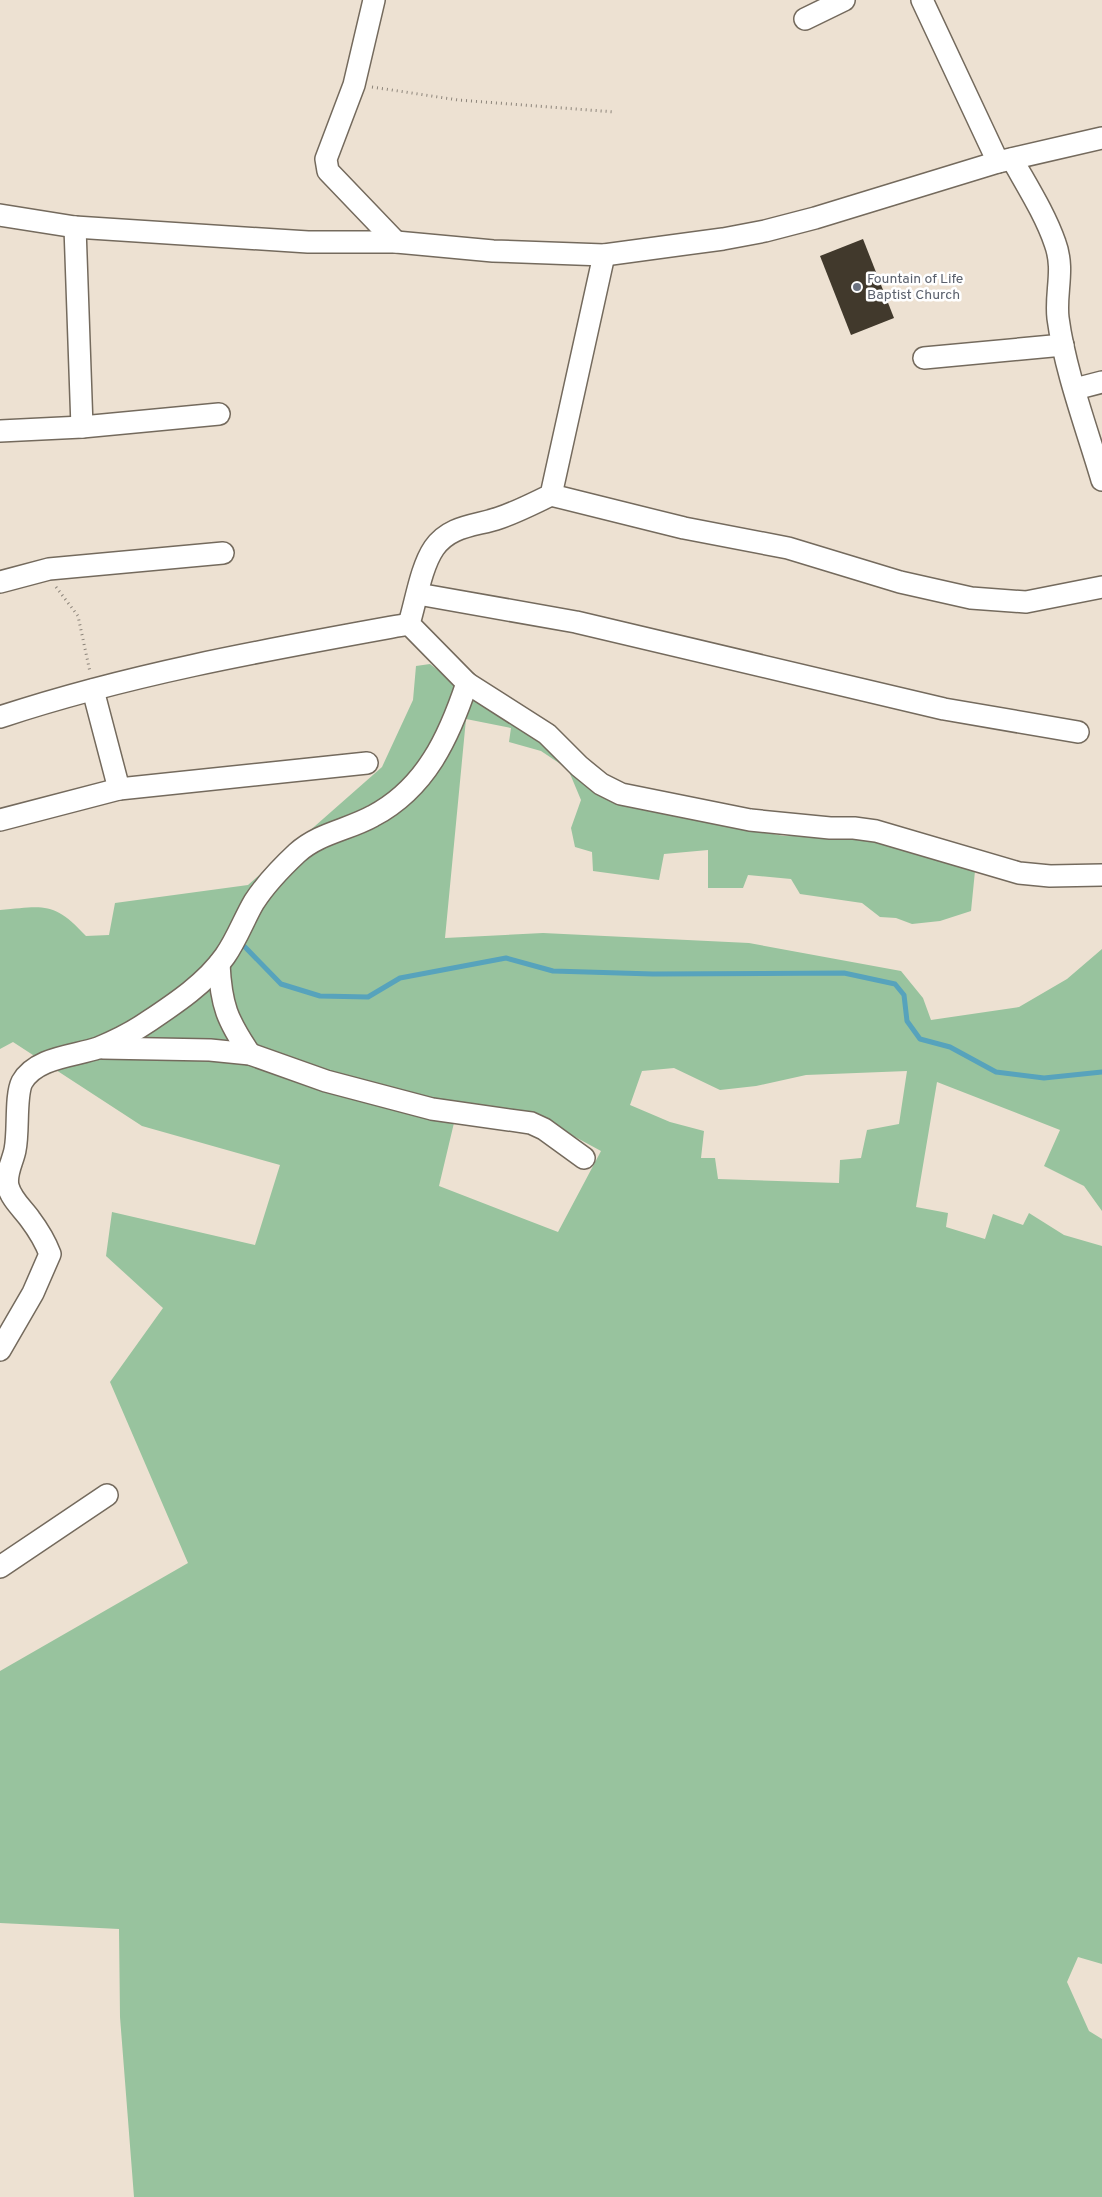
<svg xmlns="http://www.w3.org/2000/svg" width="1102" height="2197" font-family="Overpass,sans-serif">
  <rect width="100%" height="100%" fill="#ede1d2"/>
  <path fill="#98c39e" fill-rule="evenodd" d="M430 664 484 706 545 742 614 801 677 817 784 836 872 837 975 871 971 911 940 921 912 924 896 918 880 917 862 903 800 894 791 879 748 875 743 888H708V850L664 854 659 880 593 871 592 852 575 847 571 828 581 800 568 769 541 751 509 742 511 728 466 719 445 938 543 933 749 943 901 971 923 998 931 1020 1019 1007 1067 979 1102 949V1211L1084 1186 1044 1166 1060 1130 937 1082 916 1207 948 1213 946 1227 985 1239 993 1214 1023 1225 1029 1213 1064 1235 1102 1246V1964L1078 1957 1067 1982 1089 2031 1102 2039V2197H134L120 2017 119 1929 0 1923V1671L188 1563 110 1382 163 1308 106 1256 112 1212 255 1245 280 1165 142 1126 13 1042 0 1049V910C44 906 54 901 86 936L109 935 115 903 248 885 382 767 413 700 416 666ZM674 1068 720 1090 756 1086 806 1075 907 1071 899 1124 867 1130 861 1158 840 1160 839 1183 718 1179 715 1158H701L704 1131 670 1122 630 1105 642 1071ZM458 1106 529 1112 601 1151 558 1232 439 1186Z"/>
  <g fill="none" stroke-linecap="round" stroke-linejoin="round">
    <path stroke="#57a3bc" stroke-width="5" d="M245 947 281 984 320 996 368 997 400 978 506 958 553 971 653 974 844 973 895 984 904 995 907 1021 920 1039 950 1047 996 1072 1044 1078 1102 1072"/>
  </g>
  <path fill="#41392c" d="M863 239 894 318 851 335 820 256Z"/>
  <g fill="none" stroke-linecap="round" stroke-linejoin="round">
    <defs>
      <g id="minor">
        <path d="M374 0 354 85 326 159 328 171 396 242"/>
        <path d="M922 0 998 162"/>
        <path d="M805 19 844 0"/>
        <path d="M1012 159C1027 186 1045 214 1055 243 1065 270 1055 292 1058 318 1065 371 1087 429 1102 480"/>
        <path d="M0 215 75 227 308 242H396L493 251 604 255 723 239 765 231 815 218 998 162 1102 138"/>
        <path d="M75 227 82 427"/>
        <path d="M604 255 551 495C534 503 517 512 499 518 476 526 450 525 434 548 421 567 416 601 409 624L467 683 547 734 579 766 601 784 621 794 750 820 830 828H854L876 831 1019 873 1050 876 1102 875"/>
        <path d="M924 358 1063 345"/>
        <path d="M1075 389 1102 382"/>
        <path d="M0 431 82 427 219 414"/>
        <path d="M551 495 684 528 788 548 900 582 971 598 1026 602 1102 587"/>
        <path d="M0 582 49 569 223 553"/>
        <path d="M418 594 576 622 944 709 1078 732"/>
        <path d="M93 690 119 789"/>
        <path d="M0 717C133 673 271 649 409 624"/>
        <path d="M0 820 119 789 367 763"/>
        <path d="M219 964C221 1005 227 1020 250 1054"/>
        <path d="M103 1048 210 1050 250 1054 326 1081 432 1109 531 1123 544 1129 584 1158"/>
        <path d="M0 1350 33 1293 50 1254C45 1241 39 1231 30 1219 23 1209 11 1199 8 1186 5 1174 13 1161 15 1150 19 1132 15 1096 22 1082 36 1057 75 1056 98 1048 115 1041 133 1032 149 1021 176 1003 206 983 225 956 237 939 244 919 254 902 265 885 282 867 297 853 319 833 348 830 373 816 426 788 449 737 467 683"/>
        <path d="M0 1567 107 1495"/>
      </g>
    </defs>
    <use href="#minor" stroke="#746a5d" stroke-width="24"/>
    <g stroke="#8c847a" stroke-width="3" stroke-dasharray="1 4" stroke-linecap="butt">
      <path d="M372 87 458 100 615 112"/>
      <path d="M56 587 78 616 90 672"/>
    </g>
    <use href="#minor" stroke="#fff" stroke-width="21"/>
  </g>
  <circle fill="#6b7280" stroke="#fff" stroke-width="2" cx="857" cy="287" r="5"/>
  <g text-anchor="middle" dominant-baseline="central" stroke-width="5" stroke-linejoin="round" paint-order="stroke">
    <g font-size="14" fill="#5b616d" stroke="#fff" text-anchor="start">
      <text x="867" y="279">Fountain of Life<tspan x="867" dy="16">Baptist Church</tspan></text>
    </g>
  </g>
</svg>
